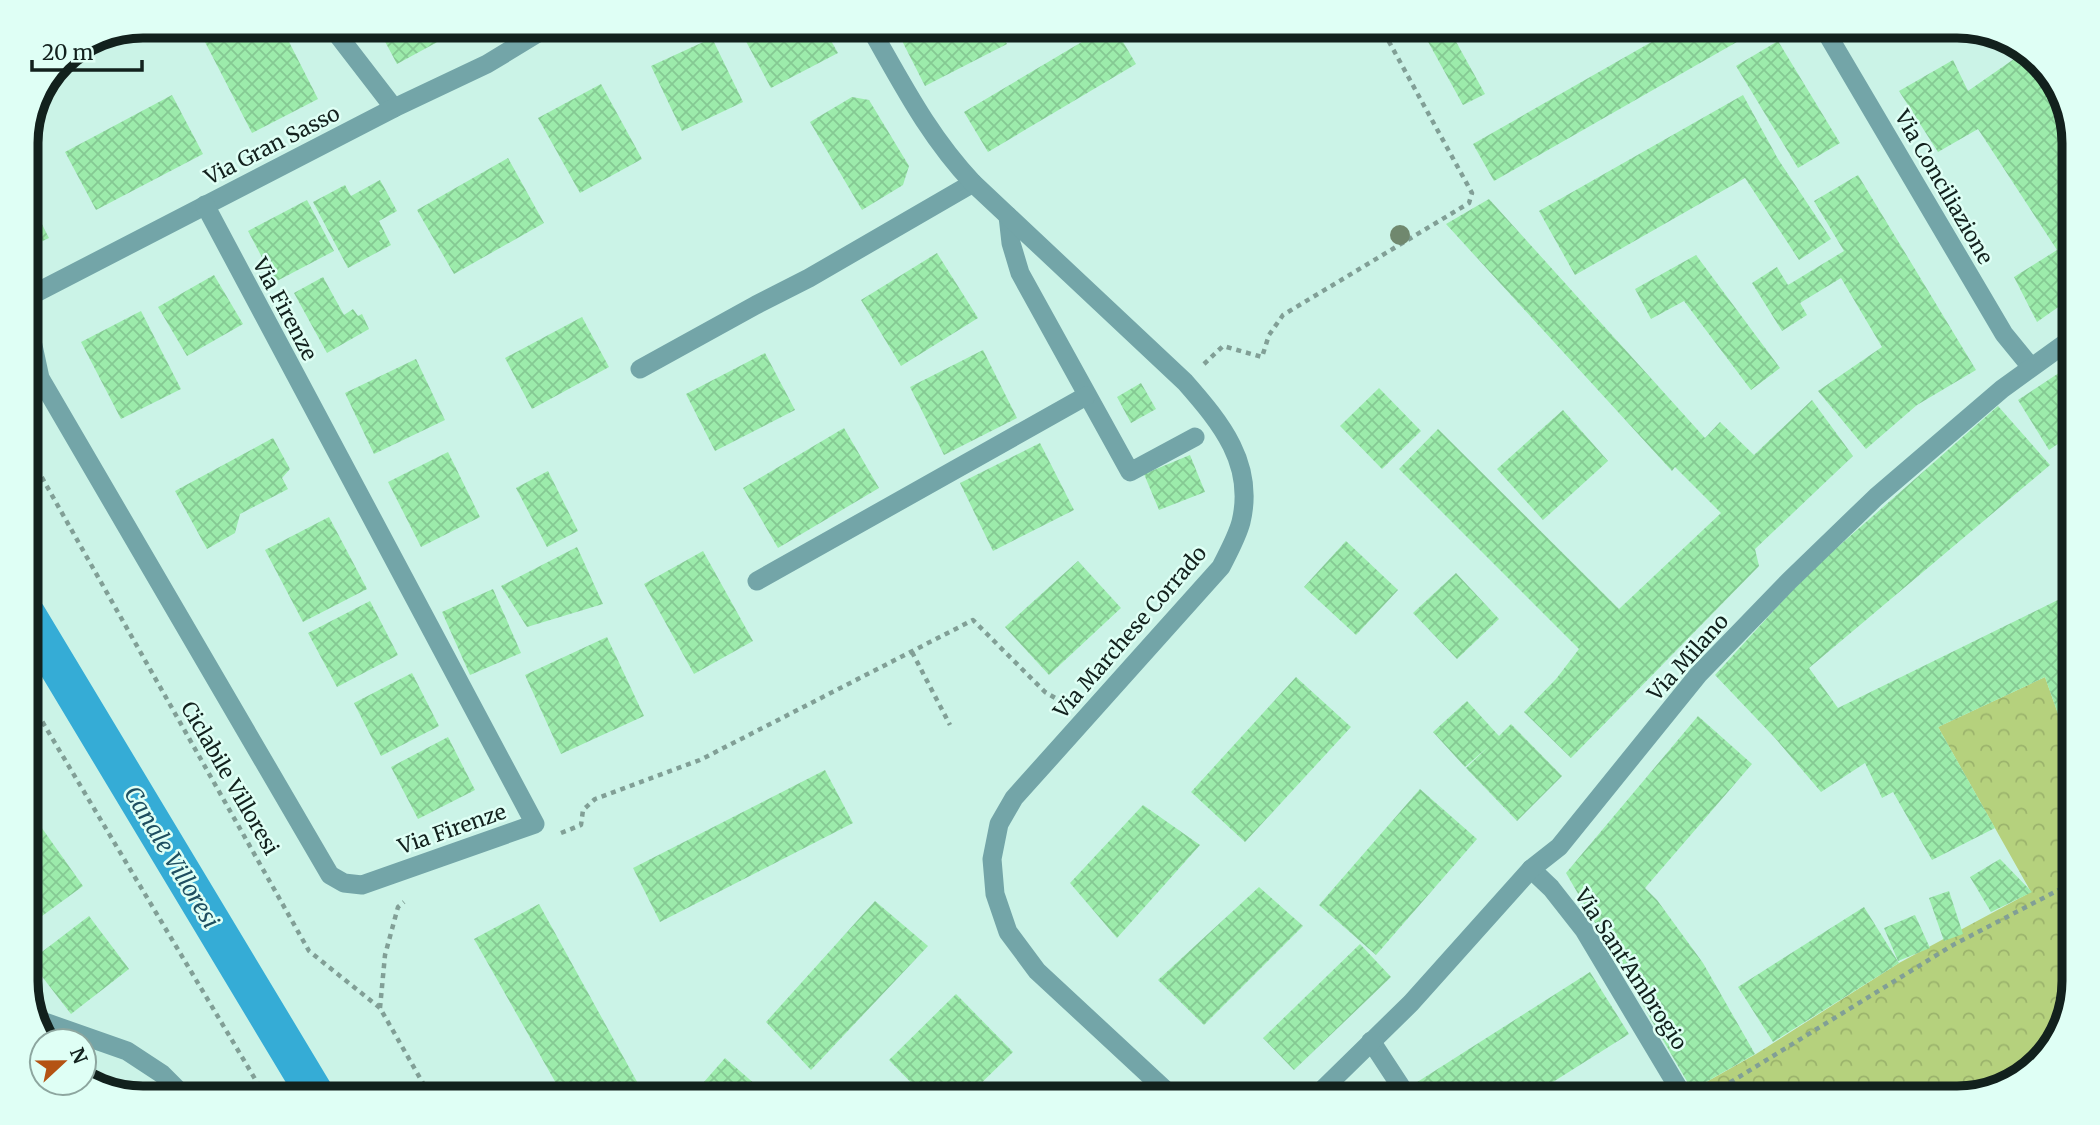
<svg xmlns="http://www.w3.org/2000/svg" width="2100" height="1125" font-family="Merriweather,serif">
  <defs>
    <pattern id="park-crowns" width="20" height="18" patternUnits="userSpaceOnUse" patternTransform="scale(1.75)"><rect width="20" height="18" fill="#b5d17d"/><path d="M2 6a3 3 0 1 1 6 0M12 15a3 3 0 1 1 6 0" fill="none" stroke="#9bb36c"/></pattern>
    <pattern id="building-cross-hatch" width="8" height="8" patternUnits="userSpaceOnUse" patternTransform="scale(1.75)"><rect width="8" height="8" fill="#9cebab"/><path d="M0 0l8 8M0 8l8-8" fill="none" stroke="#85c993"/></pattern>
  </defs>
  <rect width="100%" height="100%" fill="#cbf3e7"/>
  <path fill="url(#park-crowns)" d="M2045 677 2074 759V982L2061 1034 2021 1079 1957 1099H1697L1692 1090 1756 1054 1899 963 2031 892 1938 727Z"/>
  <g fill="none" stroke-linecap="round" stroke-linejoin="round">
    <path stroke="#35acd6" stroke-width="38" d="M27 615 318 1099"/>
  </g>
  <g fill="url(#building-cross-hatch)">
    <path d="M1763 27 1494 181 1473 144 1676 28Z"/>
    <path d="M1421 29H1449L1485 94 1463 105Z"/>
    <path d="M1102 30H1116L1136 64 988 152 964 112Z"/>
    <path d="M897 31H1000L1007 44 925 86Z"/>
    <path d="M741 32H826L838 53 771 88Z"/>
    <path d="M436 33H454L397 64 381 34Z"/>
    <path d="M219 34H285L318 99 252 133 205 42Z"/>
    <path d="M712 38 743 102 682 131 651 66Z"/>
    <path d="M1778 41 1840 143 1798 168 1736 66Z"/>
    <path d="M2024 52 2054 79 2065 112 2060 115 2074 136V296L2037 322 2014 277 2057 250 1978 129 1938 152 1899 91 1953 60 1968 91Z"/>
    <path d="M601 84 642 159 580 193 538 118Z"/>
    <path d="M172 95 203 154 96 210 65 152Z"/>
    <path d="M1743 95 1778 159 1831 239 1799 260 1745 178 1575 275 1539 211Z"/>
    <path d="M852 97 869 100 909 166 903 185 862 210 810 122Z"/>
    <path d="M508 158 544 223 454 274 417 210Z"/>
    <path d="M1858 175 1976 370 1917 405 1866 449 1818 391 1882 347 1841 278 1800 303 1807 315 1782 331 1752 283 1777 267 1788 285 1844 251 1814 201Z"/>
    <path d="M380 180 397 211 379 221 391 245 348 268 313 202 345 185 351 196Z"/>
    <path d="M26 193 49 238 26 249Z"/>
    <path d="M1489 199 1705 438 1720 422 1754 455 1812 400 1853 456 1755 549 1759 566 1571 758 1524 712 1556 679 1579 649 1399 469 1438 429 1619 609 1721 513 1675 467 1672 471 1446 224Z"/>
    <path d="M307 200 334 251 275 282 248 231Z"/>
    <path d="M937 253 978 318 901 366 861 300Z"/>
    <path d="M1696 255 1780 368 1751 390 1684 301 1651 319 1635 289Z"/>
    <path d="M214 275 243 324 187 356 158 307Z"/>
    <path d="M323 277 344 315 353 309 358 316 362 314 369 329 327 353 294 293Z"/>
    <path d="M141 311 181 389 121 419 81 342Z"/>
    <path d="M582 317 609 367 532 409 505 358Z"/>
    <path d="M983 350 1017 418 944 455 910 387Z"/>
    <path d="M765 353 795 410 715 451 686 394Z"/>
    <path d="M416 359 445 420 374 454 345 393Z"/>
    <path d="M2074 363V433L2049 450 2018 400Z"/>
    <path d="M1141 383 1156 409 1131 423 1117 397Z"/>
    <path d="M1379 388 1421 431 1382 469 1340 426Z"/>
    <path d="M1998 406 2050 465 1809 668 1838 708 2074 592V759L2045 677 1938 727 1995 828 1932 860 1893 792 1882 798 1865 763 1821 792 1775 738 1715 675 1807 574Z"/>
    <path d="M1563 410 1608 461 1543 520 1497 469Z"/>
    <path d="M844 428 879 488 778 548 743 488Z"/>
    <path d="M273 438 290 469 282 478 288 489 240 514 235 533 207 549 175 491Z"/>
    <path d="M1040 443 1074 510 993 551 960 483Z"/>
    <path d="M448 452 480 517 421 547 388 482Z"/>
    <path d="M1190 455 1205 492 1159 510 1144 474Z"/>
    <path d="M548 471 578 531 547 547 516 488Z"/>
    <path d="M329 517 367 589 303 622 265 550Z"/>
    <path d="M1346 541 1398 590 1356 635 1304 587Z"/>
    <path d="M577 547 603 604 527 627 501 586Z"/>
    <path d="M703 551 753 641 694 674 644 584Z"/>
    <path d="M1078 561 1121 608 1049 675 1005 627Z"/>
    <path d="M1456 573 1499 619 1457 659 1413 613Z"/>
    <path d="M493 589 521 653 470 675 442 612Z"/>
    <path d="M370 601 398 655 337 687 308 633Z"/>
    <path d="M607 637 644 716 561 754 525 675Z"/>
    <path d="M412 673 439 726 381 756 354 703Z"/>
    <path d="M1296 677 1351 727 1245 842 1191 792Z"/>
    <path d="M1467 701 1499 736 1511 724 1562 776 1517 821 1466 768 1489 746 1465 767 1433 732Z"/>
    <path d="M1698 716 1752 764 1645 888 1657 900 1703 963 1755 1054 1692 1090 1566 873Z"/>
    <path d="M448 737 475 790 418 819 391 767Z"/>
    <path d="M825 770 853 823 660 922 633 868Z"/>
    <path d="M1420 789 1477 839 1376 955 1319 905Z"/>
    <path d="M1143 805 1200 845 1117 938 1070 883Z"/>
    <path d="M39 824 83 886 27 927V832Z"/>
    <path d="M2000 859 2032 892 1991 912 1970 877Z"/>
    <path d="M1259 887 1303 926 1204 1025 1158 980Z"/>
    <path d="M1949 891 1963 934 1944 941 1929 898Z"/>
    <path d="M875 901 928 946 811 1070 766 1022Z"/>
    <path d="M539 904 646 1098 565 1099 474 939Z"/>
    <path d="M1864 907 1899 963 1773 1042 1738 987Z"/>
    <path d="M1915 915 1930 948 1898 961 1884 928Z"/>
    <path d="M89 916 129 969 71 1014 30 961Z"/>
    <path d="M1360 944 1391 977 1294 1070 1263 1038Z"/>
    <path d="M1590 972 1629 1034 1526 1099H1419L1411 1086Z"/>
    <path d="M956 994 1013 1052 965 1099H927L889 1060Z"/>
    <path d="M725 1058 772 1099H689Z"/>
    <path d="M1096 1091 1103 1099H1087Z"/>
  </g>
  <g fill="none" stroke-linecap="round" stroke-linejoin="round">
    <g stroke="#819f96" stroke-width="4.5" stroke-dasharray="5 5" stroke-linecap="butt">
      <path d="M1204 364 1223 346 1262 357 1269 335 1283 315 1469 203 1472 193 1382 29"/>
      <path d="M27 451 309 951 380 1008 432 1099"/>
      <path d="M912 652 950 725"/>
      <path d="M27 696 267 1099"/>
      <path d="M561 833 581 825 583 810 595 799 700 760 973 620 1045 692 1062 702"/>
      <path d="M380 1008 385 955 398 907 404 902"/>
      <path d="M1713 1093 1953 945 2074 882"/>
    </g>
    <g stroke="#73a5a8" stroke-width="19">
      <path d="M1008 216 1011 243 1020 273 1130 472 1195 437"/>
      <path d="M640 369 756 305 809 278 973 183"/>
      <path d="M757 581 1086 396"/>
    </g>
    <g stroke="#73a5a8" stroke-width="19">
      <path d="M1823 27 2004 334 2031 367"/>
      <path d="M872 31C904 87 929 136 973 183L1185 382C1221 423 1255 464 1241 522 1237 537 1228 553 1221 567L1014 798 999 824 992 859 995 894 1008 932 1037 971 1175 1099"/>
      <path d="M337 34 394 108"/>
      <path d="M26 298 394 108 487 64 538 33"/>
      <path d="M26 313 40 378 330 875 344 883 362 885 535 824 205 205"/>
      <path d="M1531 869 1551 888 1584 930 1685 1099"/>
      <path d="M36 1019 127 1051 162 1074 187 1099"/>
      <path d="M1371 1041 1409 1099"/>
      <path d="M1313 1099 1411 1003 1531 869 1559 847 1698 675 1789 581 1876 497 2002 389 2074 337"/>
    </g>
  </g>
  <circle fill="#70886e" cx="1400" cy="235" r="10"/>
  <g text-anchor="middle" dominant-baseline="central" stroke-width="5" stroke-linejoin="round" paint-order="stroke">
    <g font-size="21" fill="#12211d" stroke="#dffff5">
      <text transform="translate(272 145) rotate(-27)">Via Gran Sasso</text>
      <text transform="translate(1944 187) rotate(60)">Via Conciliazione</text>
      <text transform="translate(285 309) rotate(62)">Via Firenze</text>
      <text transform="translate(1130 632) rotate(-49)">Via Marchese Corrado</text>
      <text transform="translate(1688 657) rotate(-48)">Via Milano</text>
      <text transform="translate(230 778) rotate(60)">Ciclabile Villoresi</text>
      <text transform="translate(452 829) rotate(-19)">Via Firenze</text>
      <text transform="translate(1631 969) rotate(57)">Via Sant'Ambrogio</text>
    </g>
    <g font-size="23" font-style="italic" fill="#1e4e60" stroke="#dffff5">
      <text transform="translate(172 857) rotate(59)">Canale Villoresi</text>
    </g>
  </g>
  <path d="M0 0H2100V1125H0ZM143 38H1957A105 105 0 0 1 2062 143V981A105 105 0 0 1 1957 1086H143A105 105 0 0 1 38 981V143A105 105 0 0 1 143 38Z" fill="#dffff5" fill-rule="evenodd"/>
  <path fill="none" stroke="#12211d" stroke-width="9" d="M143 38H1957A105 105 0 0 1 2062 143V981A105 105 0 0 1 1957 1086H143A105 105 0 0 1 38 981V143A105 105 0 0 1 143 38Z"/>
  <g transform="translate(63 1062) rotate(68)"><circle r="33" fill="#dffff5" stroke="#8da69f" stroke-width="2"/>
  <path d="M0-5L12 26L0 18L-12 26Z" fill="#b45313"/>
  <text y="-10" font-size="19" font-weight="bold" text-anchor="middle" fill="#12211d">N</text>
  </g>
  <path d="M32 60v10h110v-10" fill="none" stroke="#12211d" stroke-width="3.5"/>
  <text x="42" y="60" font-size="21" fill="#12211d" stroke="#dffff5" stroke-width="5" paint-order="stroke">20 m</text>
</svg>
